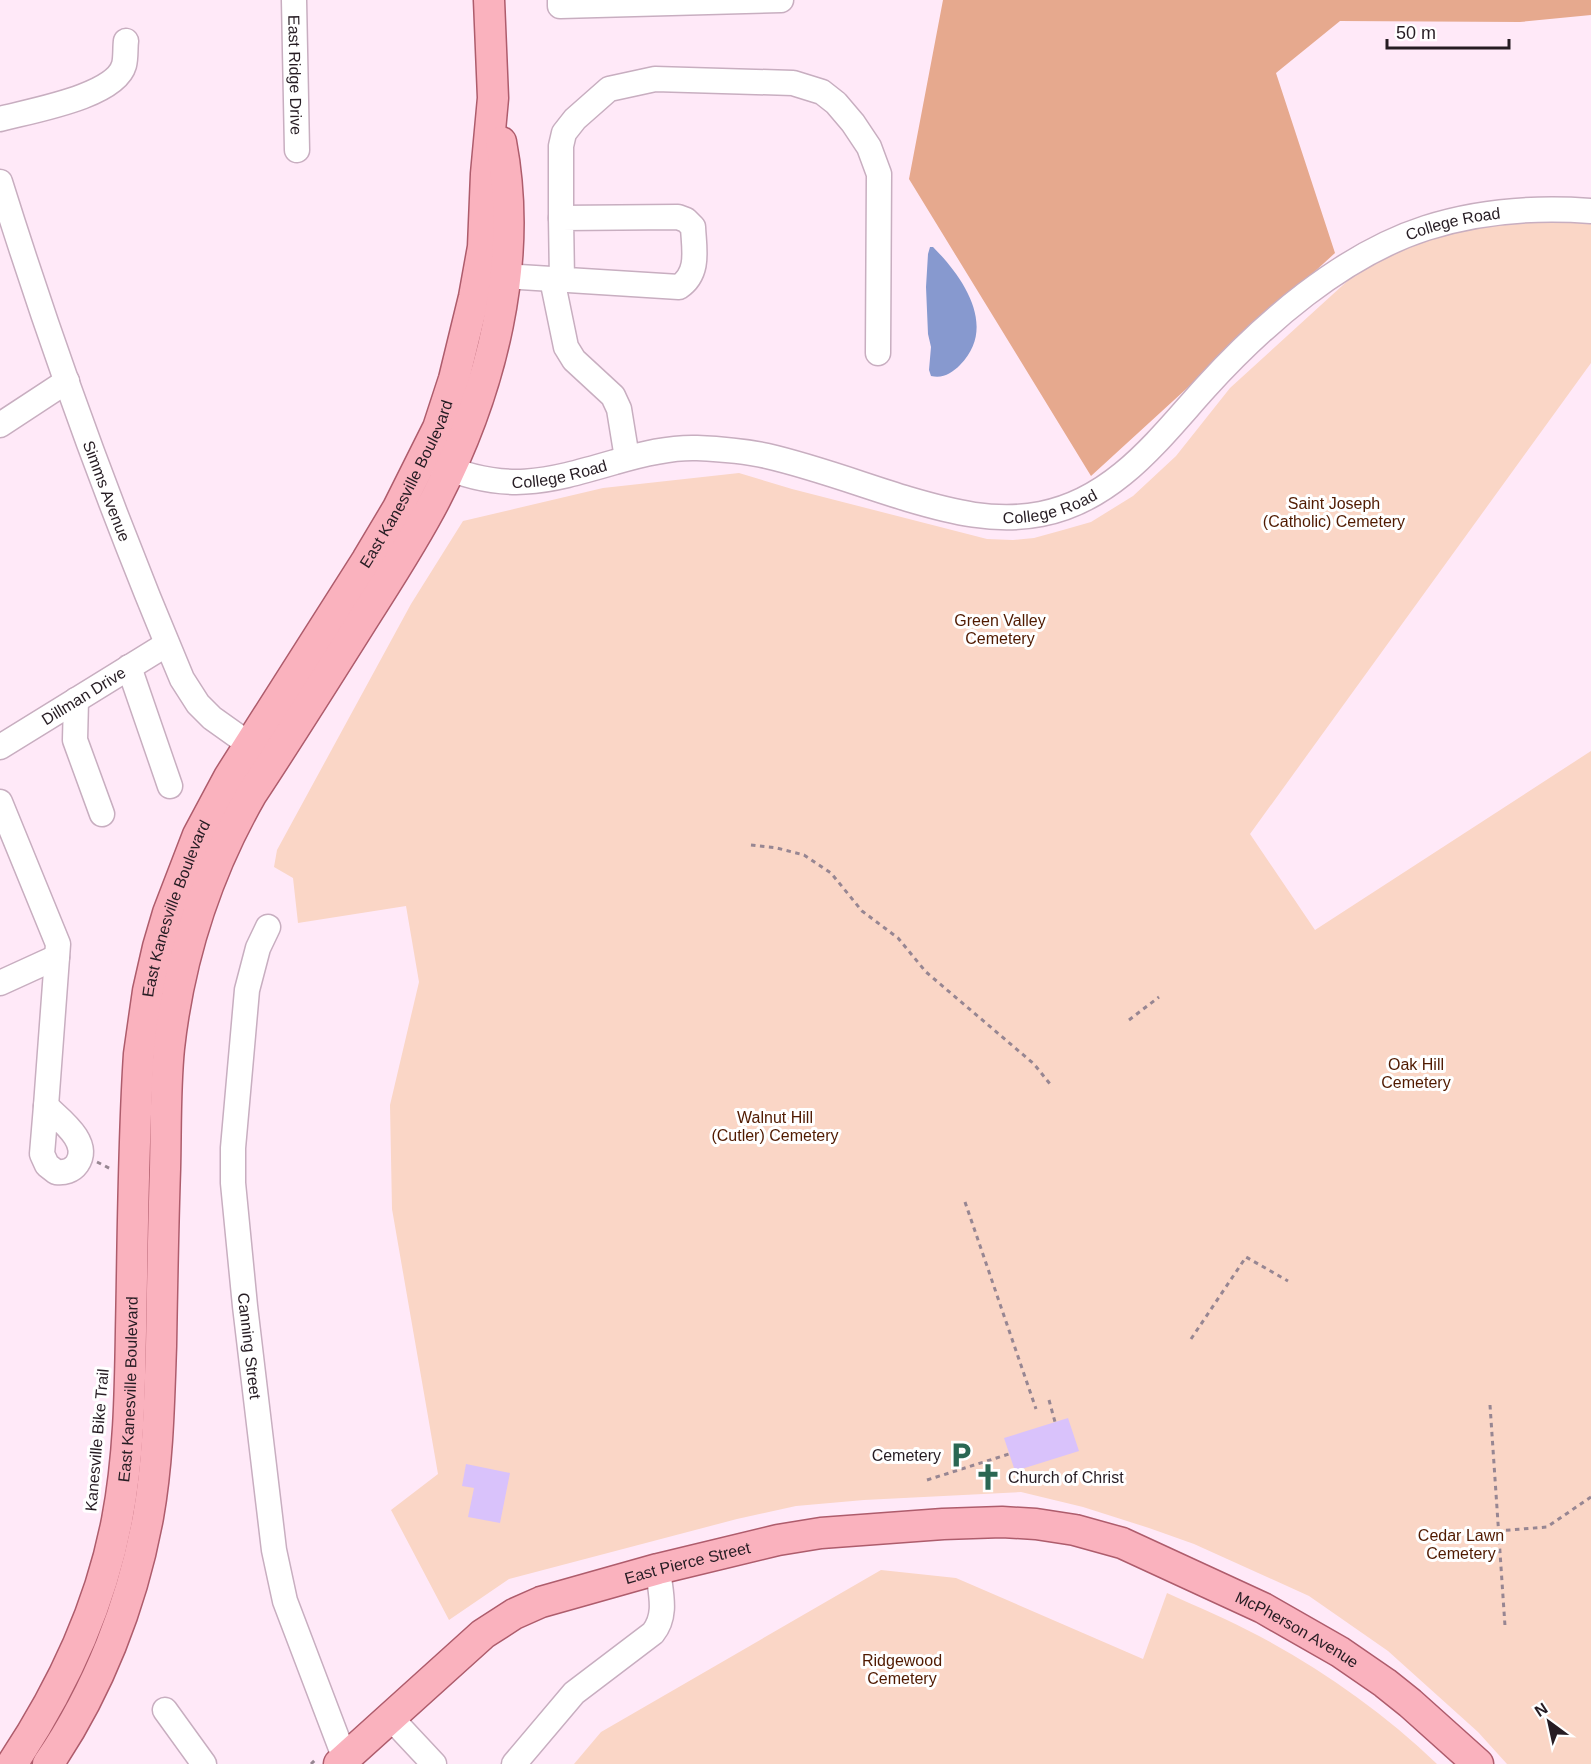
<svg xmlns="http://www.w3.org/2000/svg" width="1591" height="1764" font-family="Arial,sans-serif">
  <rect width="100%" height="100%" fill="#ffe9f8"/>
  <g fill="#fad6c6">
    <path d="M1561 209 1591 214V363L1250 834 1315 930 1591 751V1764H1507L1478 1732 1388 1651 1309 1596 1194 1544 1149 1528 1083 1507 1021 1492 864 1500 796 1506 737 1519 509 1579 449 1620 391 1510 438 1474 392 1209 390 1105 419 982 406 906 298 923 293 878 274 867 277 850 411 604 463 521 603 488 739 473 792 489 987 539 1013 540 1034 538 1063 530 1091 522 1133 496 1176 456 1230 388 1388 244Z"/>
    <path d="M881 1570 956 1578 1143 1659 1167 1593C1198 1607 1229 1620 1259 1636 1323 1670 1384 1713 1437 1764H574L601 1732Z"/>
  </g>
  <path fill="#e6a98e" d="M943 0H1591V15L1520 22 1340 21 1276 73 1335 253 1091 476 909 179Z"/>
  <path fill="#8799cf" d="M930 247H933C963 277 998 327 960 365 952 373 943 379 931 376L929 370 931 347 928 334 926 287 928 254Z"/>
  <g fill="#d9c2fb">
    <path d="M1068 1418 1079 1451 1015 1471 1004 1438Z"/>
    <path d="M466 1464 510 1473 500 1523 468 1517 474 1488 462 1486Z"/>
  </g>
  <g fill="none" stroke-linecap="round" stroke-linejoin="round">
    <defs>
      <g id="minor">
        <path id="s1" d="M294 0 297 150"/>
        <path d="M560 0V6L781 0"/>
        <path d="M0 119C29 111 115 97 124 65 126 58 125 48 126 41"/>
        <path id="s2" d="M0 182C53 351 113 516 182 679L198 704 212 718 264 755"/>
        <path d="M561 218V146L564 133 575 119 609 89 655 79 793 83 822 92 836 103 853 123 869 147 879 174 878 353"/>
        <path d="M505 276 679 287C700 273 694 249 693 227L686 220 678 217 561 218 562 280"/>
        <path d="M552 279 566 347 574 360 613 396 619 409 627 458"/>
        <path d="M0 425 67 381"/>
        <path id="s3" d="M435 463C505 494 546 482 615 462 642 454 670 447 697 448 720 449 745 451 767 456 815 467 862 485 908 499 952 512 995 523 1041 514 1114 500 1158 440 1205 388 1263 324 1342 255 1426 228 1479 211 1536 207 1591 211"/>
        <path d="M129 667 170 786"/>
        <path d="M76 700 75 740 102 814"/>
        <path id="s4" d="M0 747 167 644"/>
        <path d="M0 802 58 944 46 1106"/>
        <path id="s5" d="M268 927 258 948 247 990 233 1148V1183L245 1306 274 1550 285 1601 345 1759"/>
        <path d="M0 983 57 957"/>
        <path d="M46 1106C59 1119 92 1142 77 1164 72 1171 64 1173 56 1172L47 1165 42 1154Z"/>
        <path d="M165 1710 204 1764"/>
        <path d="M390 1717 434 1764"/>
        <path d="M514 1764 574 1693 653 1633C668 1614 660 1592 658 1569"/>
      </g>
      <g id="major">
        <path id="s6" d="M12 1764C62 1689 100 1609 117 1520 129 1458 130 1394 131 1331 133 1239 133 1146 139 1054L148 991 158 947 168 913 198 835 229 777 367 560 398 508 438 428 454 379 474 297 483 247 486 174 493 98 489 0"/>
        <path d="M48 1764C98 1691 132 1604 148 1517 158 1461 159 1404 161 1346 162 1287 163 1228 165 1169 166 1129 165 1088 169 1048 179 959 207 872 251 795 286 742 320 688 354 634 382 589 412 545 436 498 491 391 524 263 501 142"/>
        <path id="s7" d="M339 1764 483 1634 514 1614 541 1602 658 1569 778 1540 821 1533 943 1524 1002 1522 1036 1524 1075 1530 1122 1543 1263 1608 1340 1652 1385 1683 1410 1703 1478 1764"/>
      </g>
    </defs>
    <use href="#minor" stroke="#c8aec0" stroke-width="27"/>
    <use href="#major" stroke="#ae5c6c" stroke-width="33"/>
    <g stroke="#978692" stroke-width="3" stroke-dasharray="4.5 4.5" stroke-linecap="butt">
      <path d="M751 845 777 848 804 855 831 873 862 911 898 938 926 972 1034 1064 1050 1084"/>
      <path d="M1129 1020 1159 997"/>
      <path d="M97 1162 113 1170"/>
      <path d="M965 1202 1036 1409"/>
      <path d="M1191 1339 1246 1257 1288 1281"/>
      <path d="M1049 1400 1055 1422"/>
      <path d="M1490 1405 1505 1626"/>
      <path d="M927 1480 1009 1454"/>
      <path d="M1497 1531 1547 1527 1591 1497"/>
      <path d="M311 1764 316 1759"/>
    </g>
    <use href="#minor" stroke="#fff" stroke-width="24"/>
    <use href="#major" stroke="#fab2be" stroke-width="30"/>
  </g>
  <defs>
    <symbol id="parking-bare" viewBox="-9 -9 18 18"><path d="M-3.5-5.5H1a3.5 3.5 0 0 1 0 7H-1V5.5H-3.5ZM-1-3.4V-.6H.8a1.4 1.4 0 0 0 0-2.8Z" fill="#2a6753" stroke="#fff" stroke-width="2.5" paint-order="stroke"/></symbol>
    <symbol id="church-bare" viewBox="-9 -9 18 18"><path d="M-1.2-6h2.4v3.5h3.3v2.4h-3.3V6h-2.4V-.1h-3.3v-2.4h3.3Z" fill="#2a6753" stroke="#fff" stroke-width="2.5" paint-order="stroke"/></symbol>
  </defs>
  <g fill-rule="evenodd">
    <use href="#parking-bare" x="942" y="1436" width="38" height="38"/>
    <use href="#church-bare" x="969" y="1458" width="38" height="38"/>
  </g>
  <g text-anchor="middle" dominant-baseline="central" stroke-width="6" stroke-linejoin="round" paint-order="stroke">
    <g font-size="16" fill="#261c23" stroke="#fff">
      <text stroke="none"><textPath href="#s1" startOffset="75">East Ridge Drive</textPath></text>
      <text stroke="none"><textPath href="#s3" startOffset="1136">College Road</textPath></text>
      <text stroke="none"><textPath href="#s3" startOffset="128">College Road</textPath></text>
      <text stroke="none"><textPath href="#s6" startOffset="1371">East Kanesville Boulevard</textPath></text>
      <text stroke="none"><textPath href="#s2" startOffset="327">Simms Avenue</textPath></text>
      <text stroke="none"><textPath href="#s3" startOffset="632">College Road</textPath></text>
      <text stroke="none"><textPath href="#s4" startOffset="98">Dillman Drive</textPath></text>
      <text stroke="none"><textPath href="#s6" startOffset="885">East Kanesville Boulevard</textPath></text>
      <text stroke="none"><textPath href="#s5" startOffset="424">Canning Street</textPath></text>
      <text stroke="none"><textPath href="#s6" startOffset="399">East Kanesville Boulevard</textPath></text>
      <text transform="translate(97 1440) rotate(-85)">Kanesville Bike Trail</text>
      <text stroke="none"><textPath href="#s7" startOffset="412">East Pierce Street</textPath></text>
      <text stroke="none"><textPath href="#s7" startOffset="1048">McPherson Avenue</textPath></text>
    </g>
    <g font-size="16" fill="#501a00" stroke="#fff">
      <text x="1334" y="503">Saint Joseph<tspan x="1334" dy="18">(Catholic) Cemetery</tspan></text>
      <text x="1000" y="620">Green Valley<tspan x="1000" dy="18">Cemetery</tspan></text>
      <text x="1416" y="1064">Oak Hill<tspan x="1416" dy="18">Cemetery</tspan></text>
      <text x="775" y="1117">Walnut Hill<tspan x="775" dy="18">(Cutler) Cemetery</tspan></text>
      <text x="1461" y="1535">Cedar Lawn<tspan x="1461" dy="18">Cemetery</tspan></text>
      <text x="902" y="1660">Ridgewood<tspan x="902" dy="18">Cemetery</tspan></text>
    </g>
    <g font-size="16" fill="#261c23" stroke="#fff" text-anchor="end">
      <text x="941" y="1455">Cemetery</text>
      <text x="1008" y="1477" text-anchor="start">Church of Christ</text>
    </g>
  </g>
  <g transform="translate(1549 1722) rotate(327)" stroke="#ffffff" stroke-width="4.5" paint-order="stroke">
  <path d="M0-4.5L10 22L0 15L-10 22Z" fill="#261c23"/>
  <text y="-9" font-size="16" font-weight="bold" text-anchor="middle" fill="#261c23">N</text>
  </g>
  <path d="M1387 39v9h122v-9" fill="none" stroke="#261c23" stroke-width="3"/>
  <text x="1396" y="39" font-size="18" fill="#261c23" stroke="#ffffff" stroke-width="4.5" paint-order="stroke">50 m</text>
</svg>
